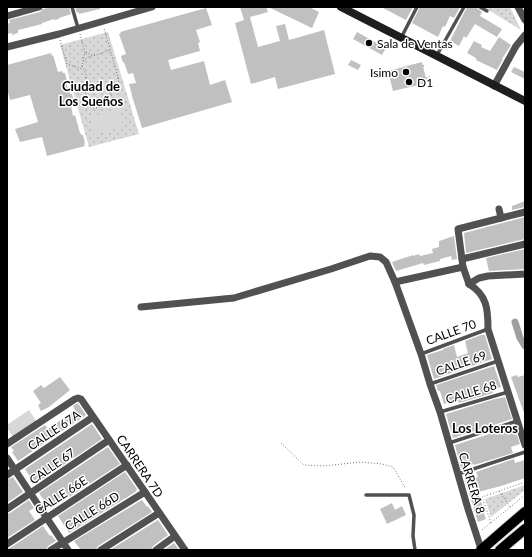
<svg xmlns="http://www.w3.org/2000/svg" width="532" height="557" font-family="Lato,sans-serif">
  <defs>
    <pattern id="grass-dots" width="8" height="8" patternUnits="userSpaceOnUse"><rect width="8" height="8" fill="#d8d8d8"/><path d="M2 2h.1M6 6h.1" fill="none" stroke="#b8b8b8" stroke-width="1.8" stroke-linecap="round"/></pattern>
  </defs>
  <rect width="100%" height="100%" fill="#fff"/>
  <g fill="url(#grass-dots)">
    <path d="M484 7H510L521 30Z"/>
    <path d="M108 32 139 134 89 147 60 45Z"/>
    <path d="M525 485V490L491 517 485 499Z"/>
  </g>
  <g fill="#d8d8d8">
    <path d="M119 108 123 126 94 135 90 117Z"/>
    <path d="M29 410 37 422 13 437 7 428V425Z"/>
  </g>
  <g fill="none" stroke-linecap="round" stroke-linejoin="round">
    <path stroke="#9f9f9f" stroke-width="7" d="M515 322 520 338 525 346"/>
  </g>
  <g fill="#c0c0c0">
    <path d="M52 7H69L71 14 59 18V19L54 20V19L42 23V24L18 30V33L12 35V33L7 34V24L10 23 9 20 40 12 43 9Z"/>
    <path d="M75 7H100V9L79 14V12L77 13Z"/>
    <path d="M240 7H266L268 12 250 17 258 47 280 41 276 26 285 24 289 40 324 30 335 74 278 89 275 77 251 84 235 23 244 20Z"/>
    <path d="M268 7H309L319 12 312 28Z"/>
    <path d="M381 7H413L406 20Z"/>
    <path d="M420 7H460L454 18 450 16 445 27 443 26 438 37 412 23Z"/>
    <path d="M467 7H475L477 8 482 12 480 16 502 29 497 37 475 24 466 38 464 36 459 46 450 41Z"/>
    <path d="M206 8 212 25 196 30 200 42 198 43 200 51 168 60 171 70 204 61 210 85 225 80 232 102 142 128 132 96V95L129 84 136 83 133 73 128 74 124 62 123 63 121 56 126 54 119 34H121L120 32Z"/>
    <path d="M357 32 386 48 382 55 353 39Z"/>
    <path d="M499 37 511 45 502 59H503L497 70 476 60V58L467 53 474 41 482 45 481 47 490 51Z"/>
    <path d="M51 53 52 56 53 55 58 72 62 71 63 73H65L67 81 66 82 69 92 70 91V94H72L74 102 73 103V105L71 106 73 116 75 115 80 133H81V135H83L85 143 84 144 85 146 47 156 42 137 20 142 15 129 38 122 30 95 10 100 7 89V65Z"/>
    <path d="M351 60 361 65 358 70 348 65Z"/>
    <path d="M422 62 427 83 393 91 388 71Z"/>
    <path d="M514 67 525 72V79L511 72Z"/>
    <path d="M525 201V207L512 210V206Z"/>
    <path d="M525 217V239L466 253 464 233Z"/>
    <path d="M454 236 457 259 452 260 451 256 440 259V261L424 265 423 263 396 271 392 262 413 255V256L419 254 420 256 433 253 432 249 439 247V241Z"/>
    <path d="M525 249V269L489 271 486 258Z"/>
    <path d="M481 335H485L492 359 434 379 427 355 443 350V349L454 345 457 357 468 353 465 341Z"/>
    <path d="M494 366 501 387 492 390 493 393 459 403 458 399 444 404 440 391H438L436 385Z"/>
    <path d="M517 375 518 377 525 375V413H524L511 377Z"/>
    <path d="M60 377 70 390 49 407 41 411 38 405 41 403 33 391 41 385 44 388Z"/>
    <path d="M505 397 512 419 453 438 446 414 495 399Z"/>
    <path d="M78 403 86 415 18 461 12 452 14 451 11 447 45 425 48 429 75 410 73 406Z"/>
    <path d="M92 424 102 439 35 484 25 469Z"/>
    <path d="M514 426 520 444 511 447 513 453 474 465V464L461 468 455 445Z"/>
    <path d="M108 447 120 464 52 508 47 501 45 502 39 493Z"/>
    <path d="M514 459 515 463 525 460V478L501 486 478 492 483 507 482 508 486 519 478 522 465 481 478 477 476 472Z"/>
    <path d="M125 472 137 489 136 490 137 491 69 533 58 516Z"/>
    <path d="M13 477 23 492 7 503V480Z"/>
    <path d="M29 500 34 508 29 511 35 520 7 538V514L10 513Z"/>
    <path d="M142 500 147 507 148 506 152 512 98 546 96 550H81L74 541Z"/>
    <path d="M392 503 395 510 402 506 406 515 387 524 380 509Z"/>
    <path d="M158 520 168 535 153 546 151 550H110Z"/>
    <path d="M43 526 50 536 51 535 56 541 48 546 46 550H7V549L10 548Z"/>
    <path d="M174 543 179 550H164Z"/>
  </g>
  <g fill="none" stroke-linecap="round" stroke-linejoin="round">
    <defs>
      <g id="primary">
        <path d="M481 550 525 512"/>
        <path d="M500 550 525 529"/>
      </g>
    </defs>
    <use href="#primary" stroke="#dbdbdb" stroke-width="12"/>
    <g stroke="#737373" stroke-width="1" stroke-dasharray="1 2" stroke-linecap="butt">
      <path d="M80 34 85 52 82 66 86 74 85 103 88 107C97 109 108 107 113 100L110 91 111 89C115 86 118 86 119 81L104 28"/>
      <path d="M60 40 67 64 82 69"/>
      <path d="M86 52 93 56 111 50"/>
      <path d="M83 61 88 57 92 56"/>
      <path d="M423 66 426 65"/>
      <path d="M426 78 430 76"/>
      <path d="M281 443 304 465 323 466 361 462 382 464 393 467 406 489"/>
      <path d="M499 491 510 507"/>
      <path d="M491 523 482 497 525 482"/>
      <path d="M482 530 525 495"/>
    </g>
    <g stroke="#515151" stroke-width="3.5">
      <path d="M72 7 78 28"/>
      <path d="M480 7 487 11"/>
      <path d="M401 38 417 7"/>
      <path d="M437 55 464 7"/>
      <path d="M421 354 488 329"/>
      <path d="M430 384 498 361"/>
      <path d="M440 412 508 392"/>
      <path d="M449 443 517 421"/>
      <path d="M458 474 525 452"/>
      <path d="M366 495H409L414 515 413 536 415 550"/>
    </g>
    <g stroke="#515151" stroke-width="7">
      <path d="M518 7 525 20"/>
      <path d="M7 16 39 7"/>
      <path d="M7 47 59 34 152 7"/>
      <path d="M494 86 516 46 525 35"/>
      <path d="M499 209 501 218"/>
      <path d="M462 259 525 244"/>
      <path d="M395 282 463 267"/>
      <path d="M469 284C487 295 488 309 488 329L525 445"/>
      <path d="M469 284 463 267 458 229 501 218 525 212"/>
      <path d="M469 284 479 278 488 276 525 274"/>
      <path d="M141 307 234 298 331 269 370 256 380 257 386 262 395 282 421 354 430 384 440 412 468 509 481 549"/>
      <path d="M7 444 75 399 78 398 81 399 185 550"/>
      <path d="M7 458 68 550"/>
      <path d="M7 475 93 417"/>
      <path d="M7 509 109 440"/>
      <path d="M7 544 127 465"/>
      <path d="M51 550 145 492"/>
      <path d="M101 550 159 513"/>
      <path d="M156 550 175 536"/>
    </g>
    <path stroke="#1e1e1e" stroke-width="8" d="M341 7 525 101"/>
    <use href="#primary" stroke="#000" stroke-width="10"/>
  </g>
  <g fill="#000" stroke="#fff" stroke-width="1.5">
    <circle cx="369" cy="43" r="4"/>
    <circle cx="406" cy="72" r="4"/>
    <circle cx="409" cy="82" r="4"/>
  </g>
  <g text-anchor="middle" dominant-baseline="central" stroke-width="3" stroke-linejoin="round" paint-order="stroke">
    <g font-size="12" fill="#000" stroke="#fff" text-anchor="start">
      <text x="377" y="43">Sala de Ventas</text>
      <text x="398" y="72" text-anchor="end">Isimo</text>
      <text x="417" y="82">D1</text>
    </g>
    <g font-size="12" fill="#000" stroke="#fff">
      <text transform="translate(451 332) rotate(-20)">CALLE 70</text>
      <text transform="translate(461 363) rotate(-19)">CALLE 69</text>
      <text transform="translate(471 392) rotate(-17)">CALLE 68</text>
      <text transform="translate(54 430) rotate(-34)">CALLE 67A</text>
      <text transform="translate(52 466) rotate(-35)">CALLE 67</text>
      <text transform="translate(140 466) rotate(56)">CARRERA 7D</text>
      <text transform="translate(472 483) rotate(73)">CARRERA 8</text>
      <text transform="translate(61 495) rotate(-33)">CALLE 66E</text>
      <text transform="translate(92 511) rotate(-32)">CALLE 66D</text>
    </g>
    <g font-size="13" font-weight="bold" fill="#000" stroke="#fff">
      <text x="91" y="86">Ciudad de<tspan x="91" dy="15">Los Sueños</tspan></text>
      <text x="485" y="428">Los Loteros</text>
    </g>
  </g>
  <rect width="532" height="557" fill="none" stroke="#000000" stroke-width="16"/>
</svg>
